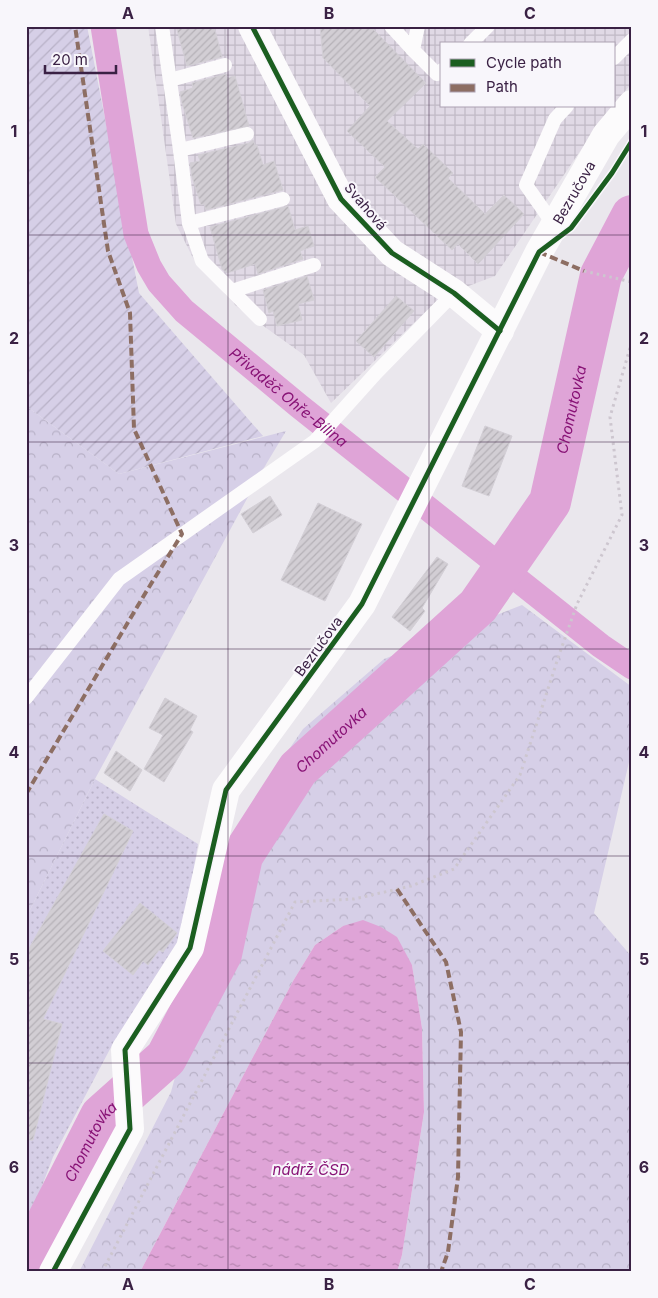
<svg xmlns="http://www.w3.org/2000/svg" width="658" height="1298" font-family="Inter,sans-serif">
  <defs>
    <pattern id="industrial-grid" width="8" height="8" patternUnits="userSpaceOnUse" patternTransform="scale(1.25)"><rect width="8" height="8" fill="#e0d9e5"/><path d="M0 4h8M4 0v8" fill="none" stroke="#c1bac6"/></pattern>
    <pattern id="forest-crowns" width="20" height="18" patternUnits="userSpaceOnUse" patternTransform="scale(1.25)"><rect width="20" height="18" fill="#d6cfe7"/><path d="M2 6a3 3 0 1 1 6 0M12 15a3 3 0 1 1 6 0" fill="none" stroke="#b8b1c7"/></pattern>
    <pattern id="park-dots" width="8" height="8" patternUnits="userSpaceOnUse" patternTransform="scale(1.25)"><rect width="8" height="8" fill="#d6cfe7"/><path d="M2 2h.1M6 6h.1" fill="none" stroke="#b8b1c7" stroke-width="1.8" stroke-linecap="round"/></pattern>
    <pattern id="garden-furrows" width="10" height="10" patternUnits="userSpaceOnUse" patternTransform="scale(1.25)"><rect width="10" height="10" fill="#d6cfe7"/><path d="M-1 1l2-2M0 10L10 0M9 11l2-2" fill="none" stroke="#b8b1c7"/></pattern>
    <pattern id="water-ripples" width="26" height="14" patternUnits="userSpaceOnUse" patternTransform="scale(1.25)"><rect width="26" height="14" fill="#dfa4d7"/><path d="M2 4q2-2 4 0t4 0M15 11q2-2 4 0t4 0" fill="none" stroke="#b685b0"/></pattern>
    <pattern id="building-hatch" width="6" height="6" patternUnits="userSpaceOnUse" patternTransform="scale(1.25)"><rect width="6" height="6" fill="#d2ced4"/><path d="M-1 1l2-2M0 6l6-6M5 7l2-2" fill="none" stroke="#b5b1b7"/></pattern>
  </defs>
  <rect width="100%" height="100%" fill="#eae7ed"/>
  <path fill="url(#industrial-grid)" d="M148 26H632V83L614 104V44H442V106H613L600 122 495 276 442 296 331 403 304 355 237 307 193 258 176 224Z"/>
  <g fill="url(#forest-crowns)">
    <path d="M26 406 119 474 286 431 262 471 95 779 26 918Z"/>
    <path d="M522 605 632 687V749L594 913 632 957V1272H397L402 1255 424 1112 422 1028 412 965 343 926 315 945 293 981 140 1272H79L171 1092 248 809 303 729 384 659Z"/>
  </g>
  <path fill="url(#park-dots)" d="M95 779 198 844 181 944 110 1049 53 1157 26 1228V918Z"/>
  <path fill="url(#garden-furrows)" d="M26 26H87L139 293 263 436 119 474 26 406Z"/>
  <path fill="url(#water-ripples)" d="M363 920 381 927 397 937 412 965 422 1028 424 1112 402 1255 397 1272H140L293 981 315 945 343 926Z"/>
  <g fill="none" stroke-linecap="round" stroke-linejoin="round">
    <path stroke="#dfa4d7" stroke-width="25" id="s1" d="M103 26 136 234 149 266 159 283 184 311 299 406 601 646 632 667"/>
    <path stroke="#dfa4d7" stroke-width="42" id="s2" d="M29 1272 38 1240 101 1116 166 1058 221 954 242 856 298 769 478 606 550 502 601 275 632 216"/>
  </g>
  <g fill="url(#building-hatch)" stroke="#d3cfd6">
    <path d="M176 26H214L222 57 187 66Z"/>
    <path d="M320 26H370L426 83 387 121 418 149 423 144 453 173 448 178 485 214 504 195 524 214 478 264 458 244 452 250 375 177 385 167 347 131 370 106 323 58Z"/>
    <path d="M226 74 227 78 235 76 249 126 193 138 182 103 180 92 193 88 192 83Z"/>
    <path d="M253 140 255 145H257L263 165 274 161 283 190 206 210 204 204 201 205 192 177 190 163 200 161 198 155 249 143Z"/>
    <path d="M288 206 295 230 308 226 314 246 300 251 303 259 258 274 255 264 227 273 222 269 210 227Z"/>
    <path d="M307 276 314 300 298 304 302 320 277 326 273 311 269 313 263 290Z"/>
    <path d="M396 296 414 311 374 357 356 341Z"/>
    <path d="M485 426 512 436 489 496 462 486Z"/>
    <path d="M270 496 282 515 253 533 241 514Z"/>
    <path d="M318 503 362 524 325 601 281 580Z"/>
    <path d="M437 557 448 564 422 608 425 611 410 631 392 617Z"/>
    <path d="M165 698 197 716 190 730 193 732 164 782 144 769 163 735 149 728Z"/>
    <path d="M116 751 142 770 130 791 104 773Z"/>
    <path d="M104 814 133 831 43 1019 62 1024 33 1140H26V954Z"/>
    <path d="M140 903 177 933 163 952 159 950 148 965 143 961 133 975 103 951Z"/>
  </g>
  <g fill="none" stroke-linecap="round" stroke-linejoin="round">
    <g stroke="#cdc6cf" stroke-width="3" stroke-dasharray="2.5 4" stroke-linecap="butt">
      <path d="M584 271 632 282"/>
      <path d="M102 1272 295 902 354 899 411 886 454 869 520 775 559 655 577 604 622 515 610 417 632 341"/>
    </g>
    <g stroke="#fcfbfc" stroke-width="14">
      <path d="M162 26 180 150 189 223 202 261 260 319"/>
      <path d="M391 26 413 50"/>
      <path d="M418 26 413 50 437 74 442 70"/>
      <path d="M470 44 488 26"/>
      <path d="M614 58 632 40"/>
      <path d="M170 80 225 65"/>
      <path d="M180 150 247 134"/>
      <path d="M189 223 283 199"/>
      <path d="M554 225 526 185 555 119 567 106"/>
      <path d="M232 291 314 265"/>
      <path d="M26 698 119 579 315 441 376 373 454 293"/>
    </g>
    <path stroke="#fcfbfc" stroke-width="28" d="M252 26 341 199 392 253 454 293 500 331"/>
    <path stroke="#fcfbfc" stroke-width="28" id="s3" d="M53 1272 130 1129 125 1050 190 948 226 790 362 604 539 252 606 135 632 104"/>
    <g stroke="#8d6e63" stroke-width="4" stroke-dasharray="8 4" stroke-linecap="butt">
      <path d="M539 252 584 271"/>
      <path d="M26 794 146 592 182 534 134 429 130 313 108 251 75 26"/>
      <path d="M397 889 446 962 461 1032 458 1177 448 1252 441 1272"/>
    </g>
    <defs>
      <g id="cycleway">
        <path d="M252 26 341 199 392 253 454 293 500 331"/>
        <path d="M53 1272 130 1129 125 1050 190 948 226 790 362 604 539 252 571 228 612 173 632 141"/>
      </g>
    </defs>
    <use href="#cycleway" stroke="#f8f6fb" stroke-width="8"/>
    <use href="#cycleway" stroke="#1b5e20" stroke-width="5"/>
  </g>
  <path fill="none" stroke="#3a2144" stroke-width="1" stroke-opacity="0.55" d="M228 26V1272M429 26V1272M26 235H632M26 442H632M26 649H632M26 856H632M26 1063H632"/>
  <g text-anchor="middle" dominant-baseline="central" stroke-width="4" stroke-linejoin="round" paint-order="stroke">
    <g font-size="14" fill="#3a2144" stroke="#f8f6fb">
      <text stroke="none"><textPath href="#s3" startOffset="1218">Bezručova</textPath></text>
      <text transform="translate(366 206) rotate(50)">Svahová</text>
      <text transform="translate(318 646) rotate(-54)">Bezručova</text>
    </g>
    <g font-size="15" font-style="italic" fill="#881376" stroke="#f8f6fb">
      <text stroke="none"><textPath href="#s1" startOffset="438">Přivaděč Ohře-Bílina</textPath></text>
      <text stroke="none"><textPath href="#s2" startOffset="1045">Chomutovka</textPath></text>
      <text stroke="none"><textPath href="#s2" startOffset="625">Chomutovka</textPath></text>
      <text stroke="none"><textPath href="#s2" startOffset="145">Chomutovka</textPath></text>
      <text x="311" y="1169">nádrž ČSD</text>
    </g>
  </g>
  <rect width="658" height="1298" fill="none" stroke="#f8f6fb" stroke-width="55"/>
  <rect x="440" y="42" width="175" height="65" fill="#f8f6fb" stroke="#aca1b2"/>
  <rect x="450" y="59" width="25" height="8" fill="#1b5e20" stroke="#aca1b2"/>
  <text x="486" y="68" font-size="15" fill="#3a2144">Cycle path</text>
  <rect x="450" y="84" width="25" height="8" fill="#8d6e63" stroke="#aca1b2"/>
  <text x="486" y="92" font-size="15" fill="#3a2144">Path</text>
  <path d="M45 65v8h71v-8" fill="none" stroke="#3a2144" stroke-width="2.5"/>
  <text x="52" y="65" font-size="15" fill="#3a2144" stroke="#f8f6fb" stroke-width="4" paint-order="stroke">20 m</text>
  <rect x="28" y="28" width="602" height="1242" fill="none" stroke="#3a2144" stroke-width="2"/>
  <g font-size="16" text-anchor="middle" font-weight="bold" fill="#3a2144">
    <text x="128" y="19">A</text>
    <text x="329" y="19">B</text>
    <text x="530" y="19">C</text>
    <text x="14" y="137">1</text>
    <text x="644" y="137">1</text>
    <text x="14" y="344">2</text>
    <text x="644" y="344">2</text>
    <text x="14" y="551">3</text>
    <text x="644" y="551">3</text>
    <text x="14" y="758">4</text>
    <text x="644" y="758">4</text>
    <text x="14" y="965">5</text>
    <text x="644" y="965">5</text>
    <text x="14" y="1173">6</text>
    <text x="644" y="1173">6</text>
    <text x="128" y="1290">A</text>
    <text x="329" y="1290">B</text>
    <text x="530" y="1290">C</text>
  </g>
</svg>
